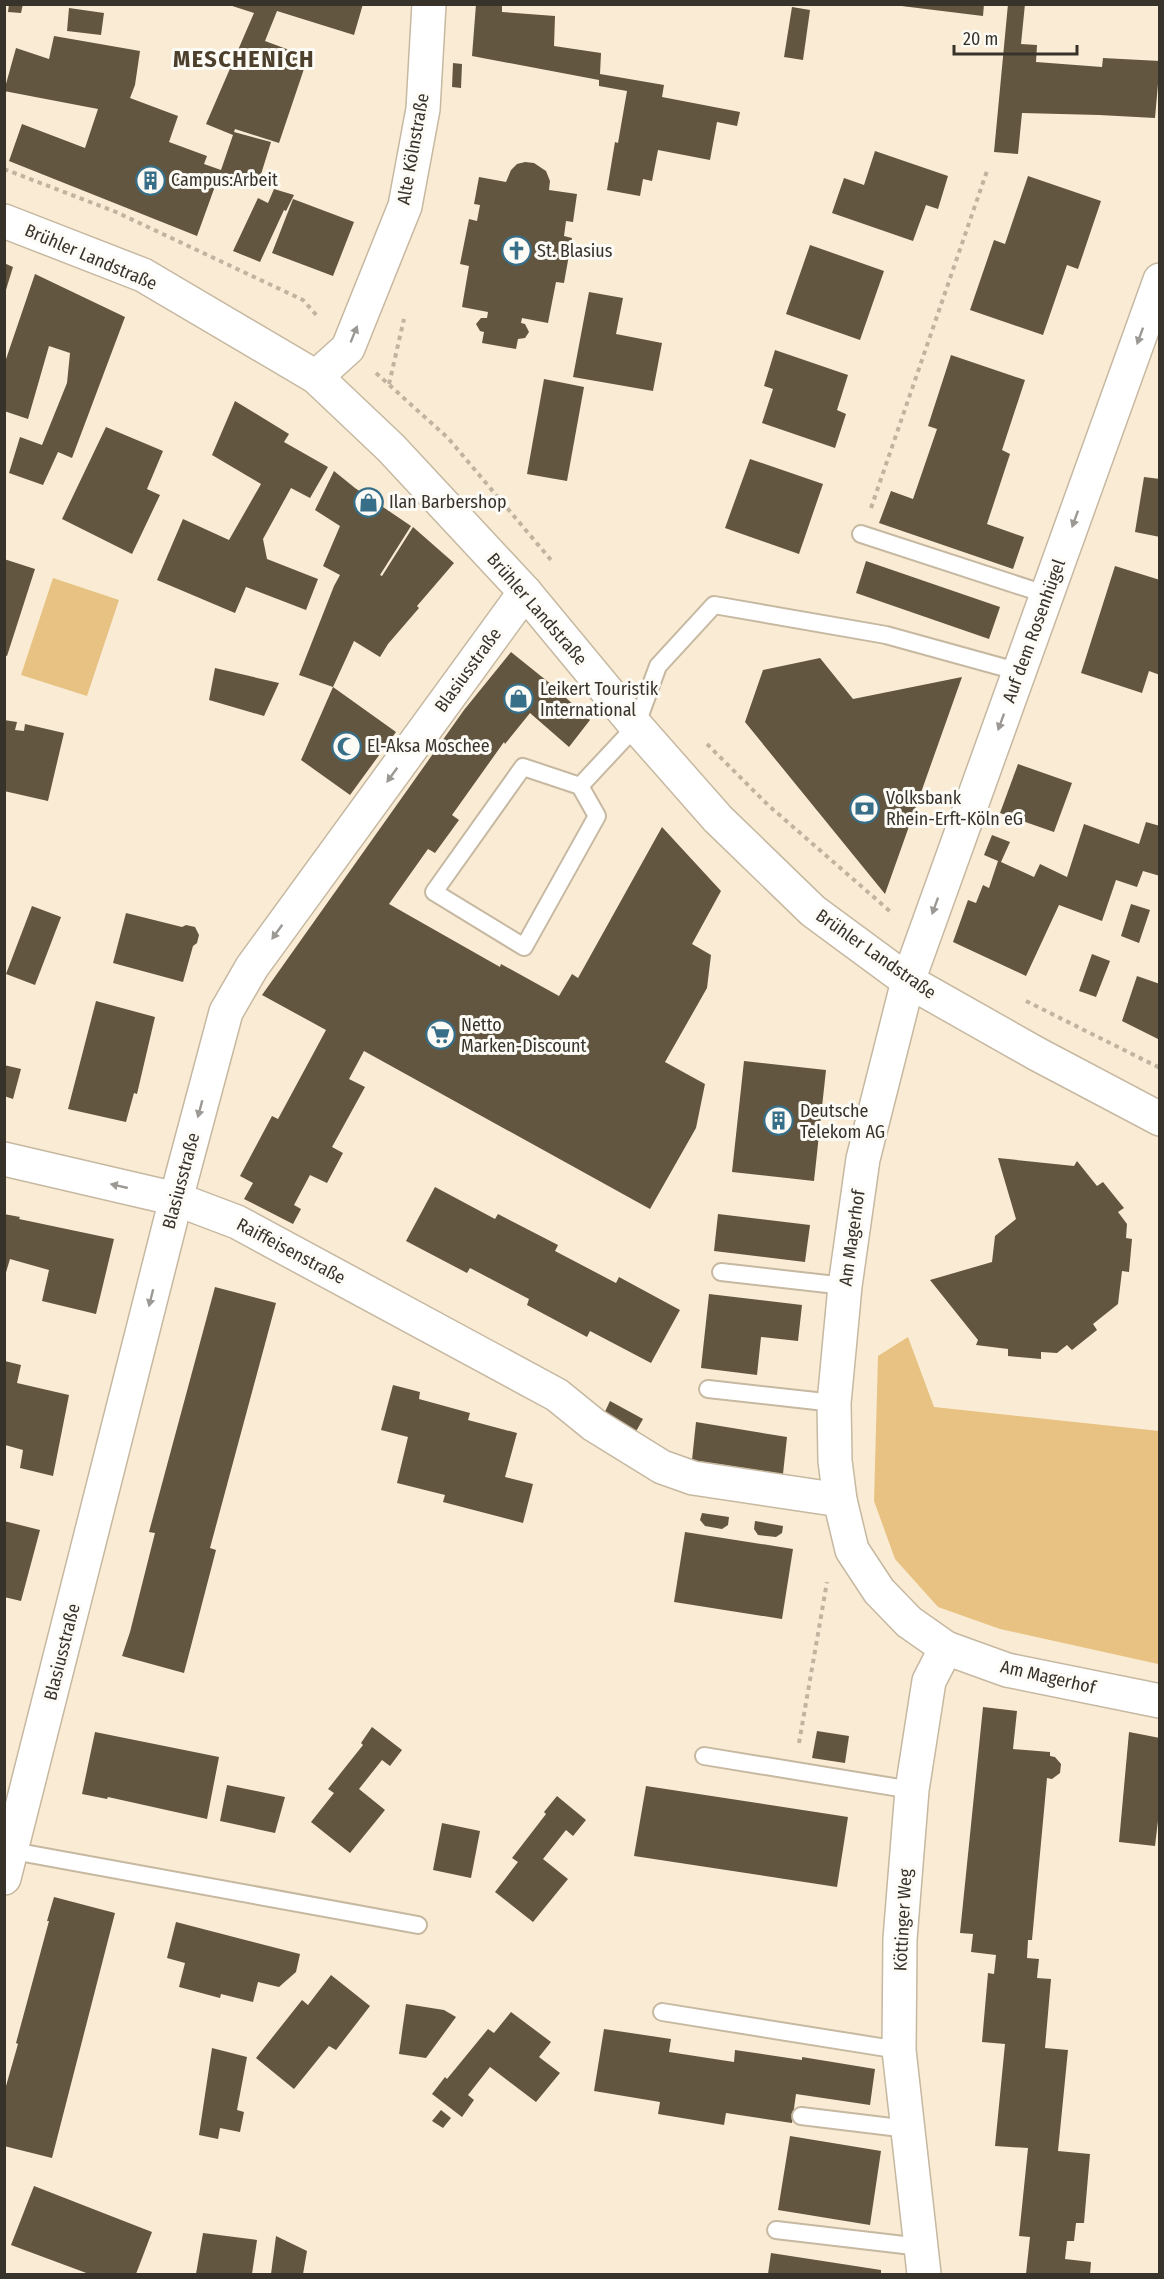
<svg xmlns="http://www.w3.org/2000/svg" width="1164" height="2279" font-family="'Fira Sans Condensed',sans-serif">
  <rect width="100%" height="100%" fill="#faecd4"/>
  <g fill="#e7c282">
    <path d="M53 578 119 600 87 696 21 675Z"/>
    <path d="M908 1337 934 1407 1159 1431 1160 1655 1158 1664 1000 1629 938 1607 895 1559 874 1501 878 1356Z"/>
  </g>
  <g fill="#625641">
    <path d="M9 4H23L21 13 8 12Z"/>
    <path d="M226 4H363L354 35 277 11 265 41 308 57 279 143 235 129 234 132 271 142 258 184 227 175 225 181 218 178 197 236 9 161 22 124 85 148 98 109 4 91 16 48 49 59 54 36 140 51 135 85 130 98 178 116 169 142 207 156 204 164 221 170 233 135 206 124 254 13Z"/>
    <path d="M476 4H502V12L555 16 554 46 601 53 600 74 664 85 662 97 740 112 737 126 717 122 710 160 658 150 652 181 643 179 640 196 607 190 615 142 618 143 627 91 599 86V80L472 56Z"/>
    <path d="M885 4H984L983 16Z"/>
    <path d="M1008 4H1025L1021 44 1037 45 1036 62 1102 67 1103 58 1160 61 1155 118 1099 115 1022 113 1018 154 994 152Z"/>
    <path d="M792 7 810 10 803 60 784 57Z"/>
    <path d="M69 8 104 13 101 35 67 31Z"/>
    <path d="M453 63 462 64 461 88 452 87Z"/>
    <path d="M875 151 948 176 938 209 926 205 913 241 832 213 844 178 864 185Z"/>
    <path d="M525 162 534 163 546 171 550 181 549 190 577 194 573 222 566 221 564 236 572 238 564 283 556 282 548 323 522 318 521 323 525 324 529 332 525 338 518 339 516 349 482 343 484 332 480 331 476 324 481 318H487L488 312 462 307 469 266 460 264 469 219 477 221 480 205 474 204 479 177 506 182 511 170 517 164Z"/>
    <path d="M1028 176 1101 201 1078 269 1067 265 1043 335 970 310 994 240 1005 244Z"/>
    <path d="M274 189 294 195 286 211 284 210 260 262 233 251 258 198 268 203Z"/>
    <path d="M293 199 354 222 333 276 272 253Z"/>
    <path d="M810 245 884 271 860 340 786 314Z"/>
    <path d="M4 263 13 267 5 293H4Z"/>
    <path d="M35 274 125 317 72 458 58 452 43 485 9 473 20 437 42 445 67 383 70 353 49 346 28 419 4 411V365Z"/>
    <path d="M589 292 623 298 616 334 662 343 653 391 573 377Z"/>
    <path d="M775 350 848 375 837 410 846 414 835 448 762 423 773 389 764 386Z"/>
    <path d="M951 355 1025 380 1002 450 1010 454 987 524 1024 537 1013 569 879 523 891 491 913 499 937 429 928 426Z"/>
    <path d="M544 379 584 387 567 481 527 474Z"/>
    <path d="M235 401 289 434 284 442 328 467 310 498 291 488 263 539 267 559 318 579 306 610 246 587 235 613 157 580 183 519 229 540 261 484 212 455Z"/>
    <path d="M106 427 163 451 147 489 160 495 132 554 62 519Z"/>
    <path d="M750 459 823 484 799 554 725 528Z"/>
    <path d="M334 471 355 488 411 526 380 575 382 576 413 527 454 563 417 606 419 608 388 644 380 657 354 641 333 687 396 732 350 795 301 760 333 687 299 675 334 586 340 575 323 566 340 526 315 510Z"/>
    <path d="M1144 477 1160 479V537L1135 532Z"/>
    <path d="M4 559 35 569 7 656 4 655Z"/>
    <path d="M866 561 1000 607 989 639 856 593Z"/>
    <path d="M1115 566 1160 580V675L1149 671 1142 693 1081 673Z"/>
    <path d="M511 652 552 685 590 720 569 747 530 713 505 744 504 742 452 815 459 820 435 853 428 849 389 904 500 967 501 964 559 996 572 974 578 978 662 827 721 891 692 944 711 955 707 988 665 1062 705 1084 696 1128 650 1209 364 1051 349 1079 365 1087 332 1147 343 1153 327 1183 310 1175 294 1205 301 1209 293 1224 244 1199 253 1183 240 1176 272 1116 278 1119 326 1030 262 995 464 710Z"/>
    <path d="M820 658 853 699 962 677 885 894 745 722 763 670Z"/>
    <path d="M215 668 279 683 264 716 209 700Z"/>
    <path d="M4 720 17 722 15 730 24 731 25 724 64 733 48 801 4 791Z"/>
    <path d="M1018 764 1072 783 1054 832 1000 813Z"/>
    <path d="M1146 822 1160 826V876L1143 871 1137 887 1116 880 1102 921 1059 905 1026 976 953 942 968 900 976 903 983 885 989 888 998 861 984 855 992 835 1010 842 1001 862 1034 877 1040 864 1067 877 1084 824 1139 844Z"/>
    <path d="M1131 904 1150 910 1139 943 1121 936Z"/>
    <path d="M32 906 61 917 35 985 6 974Z"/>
    <path d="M126 913 182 927 186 925 195 927 199 935 197 943 193 946 183 982 113 963Z"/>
    <path d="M1092 954 1110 961 1096 997 1079 991Z"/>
    <path d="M1137 976 1160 984V1040L1122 1021Z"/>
    <path d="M96 1001 155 1017 137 1094 134 1093 126 1122 68 1109Z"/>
    <path d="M744 1061 826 1070 814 1181 732 1172Z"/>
    <path d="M4 1065 21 1069 13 1099 4 1096Z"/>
    <path d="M998 1158 1074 1166 1077 1161 1097 1186 1103 1182 1124 1208 1118 1212 1127 1224 1126 1238 1132 1239 1129 1272 1122 1271 1118 1304 1093 1324 1097 1330 1072 1350 1067 1345 1057 1353 1041 1352V1359L1008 1356V1349L976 1345 978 1340 930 1280 992 1262 995 1236 1016 1219Z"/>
    <path d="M435 1187 495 1219 498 1214 558 1245 555 1251 616 1283 619 1277 680 1310 651 1363 590 1331 587 1337 527 1305 529 1299 470 1268 467 1273 406 1241Z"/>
    <path d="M4 1214 20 1217 19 1219 114 1239 96 1314 42 1301 49 1270 10 1259 4 1279Z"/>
    <path d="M718 1214 810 1225 805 1262 714 1251Z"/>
    <path d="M215 1287 276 1303 210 1548 216 1550 184 1673 122 1656 130 1632 155 1533 149 1532Z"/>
    <path d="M709 1294 802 1305 798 1341 761 1337 757 1375 701 1368Z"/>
    <path d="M5 1361 21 1365 17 1383 69 1395 53 1476 20 1468 23 1450 5 1445Z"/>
    <path d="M393 1385 420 1392 419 1399 470 1413 468 1420 517 1433 505 1477 533 1484 523 1523 443 1502 445 1495 397 1483 408 1437 381 1430Z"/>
    <path d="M610 1401 643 1419 634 1435 602 1418Z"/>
    <path d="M696 1422 787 1437 783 1474 692 1460Z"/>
    <path d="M702 1513 729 1517 728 1525 722 1529 705 1526 700 1520Z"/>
    <path d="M4 1521 40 1530 21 1601 4 1597Z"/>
    <path d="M755 1521 783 1526 782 1533 776 1537 758 1535 754 1529Z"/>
    <path d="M685 1532 793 1549 782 1619 674 1602Z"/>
    <path d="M983 1707 1017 1711 1013 1749 1050 1752V1756L1055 1757 1061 1764 1060 1773 1052 1779 1047 1778 1032 1940H1028L1027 1958 1039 1959 1037 1978 1051 1979 1045 2048 1068 2050 1058 2151 1090 2154 1084 2223H1076L1074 2241H1067L1065 2259 1091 2262 1090 2274H1026L1030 2237 1019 2236 1028 2148 995 2146 1005 2044 982 2042 988 1973 994 1974 996 1955 971 1952 973 1934 960 1933Z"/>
    <path d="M372 1727 402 1750 390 1766 382 1760 359 1789 385 1810 350 1853 311 1822 334 1793 328 1789 363 1745 361 1743Z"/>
    <path d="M817 1731 849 1736 845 1763 812 1758Z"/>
    <path d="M95 1732 219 1757 207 1819 108 1797 107 1799 82 1794Z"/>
    <path d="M1129 1732 1160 1738V1804L1155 1846 1119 1842Z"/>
    <path d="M227 1785 285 1797 275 1833 220 1821Z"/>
    <path d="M646 1786 848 1817 837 1887 634 1856Z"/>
    <path d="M557 1796 586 1820 573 1836 566 1830 543 1859 568 1879 533 1922 495 1892 518 1862 512 1858 546 1814 544 1812Z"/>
    <path d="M442 1823 480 1831 471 1878 433 1870Z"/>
    <path d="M54 1897 115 1913 52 2158 4 2146V2093L18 2044 16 2043 49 1921H47Z"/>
    <path d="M176 1922 300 1954 296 1972 279 1987 258 1982 253 2002 221 1994 220 1998 179 1987 185 1963 167 1958Z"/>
    <path d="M331 1975 370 2006 336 2050 329 2046 294 2089 256 2058 302 2000 308 2005Z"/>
    <path d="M406 2004 444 2010 456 2017 426 2058 399 2054Z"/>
    <path d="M511 2012 551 2042 539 2057 560 2073 536 2102 490 2067 468 2095 474 2100 462 2117 432 2094 445 2077 447 2079 488 2029 494 2033Z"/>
    <path d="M604 2029 671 2039 669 2052 734 2062 735 2050 802 2060V2057L875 2069 870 2105 796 2094 792 2123 726 2113 724 2125 658 2114 660 2102 594 2091Z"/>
    <path d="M212 2048 247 2057 237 2110 244 2112 240 2132 220 2128 218 2139 199 2135Z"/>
    <path d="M441 2110 451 2118 443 2128 432 2121Z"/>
    <path d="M790 2136 881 2151 870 2225 778 2210Z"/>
    <path d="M34 2186 152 2232 136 2274H89L11 2245Z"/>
    <path d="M203 2233 257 2240 252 2274H196Z"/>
    <path d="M276 2236 307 2251 303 2274H271Z"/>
    <path d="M771 2253 881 2270V2274H768Z"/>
  </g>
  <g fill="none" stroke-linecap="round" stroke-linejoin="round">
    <defs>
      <g id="service">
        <path d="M861 534 1048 595"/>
        <path d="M580 786 523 767 434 892 524 947 597 816 580 786 636 726 658 666 714 605 886 635 1020 672"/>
        <path d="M721 1272 845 1286"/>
        <path d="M708 1389 834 1403"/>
        <path d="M704 1756 912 1790"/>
        <path d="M13 1851 418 1925"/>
        <path d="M662 2012 899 2050"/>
        <path d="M801 2116 908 2129"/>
        <path d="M776 2230 921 2247"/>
      </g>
      <g id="minor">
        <path d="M1160 280 908 981 863 1159 845 1286 834 1403 835 1461 840 1500 852 1550 879 1591 909 1622 946 1648 1007 1670 1160 1701"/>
        <path d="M4 1159 176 1199 237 1222 557 1395 594 1425 662 1467 693 1478 840 1500"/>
        <path d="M4 1878 176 1199 226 1012 252 967 525 592"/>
        <path d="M924 2274 899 2050 900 1939 912 1790 929 1681 946 1648"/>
      </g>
      <g id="tertiary">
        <path d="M4 221 143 275 316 377 391 448 525 592 636 726 718 819 813 911 908 981 1037 1054 1160 1119"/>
        <path d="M316 377 348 348 405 206 423 109 429 4"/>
      </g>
    </defs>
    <use href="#service" stroke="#c6b8a1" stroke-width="20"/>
    <use href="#minor" stroke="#c6b8a1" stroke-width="36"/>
    <use href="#tertiary" stroke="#c6b8a1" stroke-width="36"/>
    <g stroke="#c0b4a1" stroke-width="4" stroke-dasharray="4.5 4.5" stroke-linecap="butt">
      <path d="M4 169 116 212 303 300 319 318"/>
      <path d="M376 373 448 438 551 560"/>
      <path d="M389 384 404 319"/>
      <path d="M871 508 988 168"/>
      <path d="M707 744 768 805 892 913"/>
      <path d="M1026 1001 1160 1068"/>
      <path d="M799 1743 827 1582"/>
    </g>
    <use href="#service" stroke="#fff" stroke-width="16"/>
    <use href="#minor" stroke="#fff" stroke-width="33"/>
    <use href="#tertiary" stroke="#fff" stroke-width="33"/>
  </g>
  <defs><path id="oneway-solid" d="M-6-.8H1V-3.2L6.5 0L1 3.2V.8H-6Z" transform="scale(1.5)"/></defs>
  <g fill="#9c9994">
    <use href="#oneway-solid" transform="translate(354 334) rotate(-68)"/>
    <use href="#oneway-solid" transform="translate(1140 336) rotate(110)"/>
    <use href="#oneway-solid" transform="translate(1075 519) rotate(110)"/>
    <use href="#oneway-solid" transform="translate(1001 722) rotate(110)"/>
    <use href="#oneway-solid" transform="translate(392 775) rotate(126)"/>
    <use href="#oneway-solid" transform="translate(935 906) rotate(110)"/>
    <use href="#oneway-solid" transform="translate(277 932) rotate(126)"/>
    <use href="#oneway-solid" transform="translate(200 1109) rotate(105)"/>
    <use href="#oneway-solid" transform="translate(119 1186) rotate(-167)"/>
    <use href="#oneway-solid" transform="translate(151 1298) rotate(104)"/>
  </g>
  <defs>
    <symbol id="building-ring" viewBox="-11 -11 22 22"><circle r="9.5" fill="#fdfbf6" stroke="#376f89" stroke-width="1.5"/><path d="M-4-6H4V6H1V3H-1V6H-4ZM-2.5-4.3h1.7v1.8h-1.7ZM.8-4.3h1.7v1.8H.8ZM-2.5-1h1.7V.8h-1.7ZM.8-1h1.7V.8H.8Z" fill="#376f89"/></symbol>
    <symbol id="church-ring" viewBox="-11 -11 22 22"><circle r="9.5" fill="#fdfbf6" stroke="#376f89" stroke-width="1.5"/><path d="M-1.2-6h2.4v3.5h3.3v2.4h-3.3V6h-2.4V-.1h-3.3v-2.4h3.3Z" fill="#376f89"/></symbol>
    <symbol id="shop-ring" viewBox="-11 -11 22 22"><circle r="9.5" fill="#fdfbf6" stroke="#376f89" stroke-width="1.5"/><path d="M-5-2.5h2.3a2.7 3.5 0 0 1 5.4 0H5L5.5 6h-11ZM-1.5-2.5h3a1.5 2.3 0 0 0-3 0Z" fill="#376f89"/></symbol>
    <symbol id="mosque-ring" viewBox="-11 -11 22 22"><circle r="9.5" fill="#fdfbf6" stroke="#376f89" stroke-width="1.5"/><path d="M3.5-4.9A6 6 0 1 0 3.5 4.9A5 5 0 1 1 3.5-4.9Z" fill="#376f89"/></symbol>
    <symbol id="bank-ring" viewBox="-11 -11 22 22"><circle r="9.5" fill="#fdfbf6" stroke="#376f89" stroke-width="1.5"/><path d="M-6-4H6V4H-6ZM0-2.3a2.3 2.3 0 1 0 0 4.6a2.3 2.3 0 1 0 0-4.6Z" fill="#376f89"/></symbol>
    <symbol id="supermarket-ring" viewBox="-11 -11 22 22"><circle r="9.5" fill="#fdfbf6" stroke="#376f89" stroke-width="1.5"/><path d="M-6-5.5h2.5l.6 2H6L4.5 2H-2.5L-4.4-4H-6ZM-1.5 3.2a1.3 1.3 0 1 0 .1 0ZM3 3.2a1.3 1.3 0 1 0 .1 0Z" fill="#376f89"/></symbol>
  </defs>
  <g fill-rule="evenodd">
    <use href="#building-ring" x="134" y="164" width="33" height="33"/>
    <use href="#church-ring" x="500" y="234" width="33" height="33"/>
    <use href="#shop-ring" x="352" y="486" width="33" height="33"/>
    <use href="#shop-ring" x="502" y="682" width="33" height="33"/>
    <use href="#mosque-ring" x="330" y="730" width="33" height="33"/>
    <use href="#bank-ring" x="848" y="792" width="33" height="33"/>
    <use href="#supermarket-ring" x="424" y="1018" width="33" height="33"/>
    <use href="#building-ring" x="762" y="1104" width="33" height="33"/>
  </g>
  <g text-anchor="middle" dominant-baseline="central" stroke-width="6" stroke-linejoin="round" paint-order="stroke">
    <g font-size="18" fill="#38332a" stroke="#fdfbf6">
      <text transform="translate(413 149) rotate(-80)">Alte Kölnstraße</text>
      <text transform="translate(91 257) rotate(23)">Brühler Landstraße</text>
      <text transform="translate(537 609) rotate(49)">Brühler Landstraße</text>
      <text transform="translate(1034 631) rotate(-70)">Auf dem Rosenhügel</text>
      <text transform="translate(468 670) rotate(-54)">Blasiusstraße</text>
      <text transform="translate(876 954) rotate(35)">Brühler Landstraße</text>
      <text transform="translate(181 1181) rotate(-75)">Blasiusstraße</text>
      <text transform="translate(852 1238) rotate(-82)">Am Magerhof</text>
      <text transform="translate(291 1251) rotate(28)">Raiffeisenstraße</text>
      <text transform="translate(62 1652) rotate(-76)">Blasiusstraße</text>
      <text transform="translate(1048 1677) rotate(13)">Am Magerhof</text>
      <text transform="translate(903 1920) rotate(-87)">Köttinger Weg</text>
    </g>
    <g font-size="18" fill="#38332a" stroke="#fdfbf6" text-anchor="start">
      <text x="171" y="180">Campus:Arbeit</text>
      <text x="537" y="251">St. Blasius</text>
      <text x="389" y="502">Ilan Barbershop</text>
      <text x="540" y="689">Leikert Touristik<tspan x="540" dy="21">International</tspan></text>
      <text x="367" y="746">El-Aksa Moschee</text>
      <text x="886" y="798">Volksbank<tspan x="886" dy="21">Rhein-Erft-Köln eG</tspan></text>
      <text x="461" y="1025">Netto<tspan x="461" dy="21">Marken-Discount</tspan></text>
      <text x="800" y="1111">Deutsche<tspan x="800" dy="21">Telekom AG</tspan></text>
    </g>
    <g font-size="24" font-weight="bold" letter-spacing="1.5" fill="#4c402c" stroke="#fdfbf6">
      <text x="244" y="59">MESCHENICH</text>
    </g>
  </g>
  <rect width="1164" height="2279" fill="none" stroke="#38332a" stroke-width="12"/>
  <path d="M954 45v9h123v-9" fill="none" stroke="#38332a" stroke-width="3"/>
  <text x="963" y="45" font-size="18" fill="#38332a" stroke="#fdfbf6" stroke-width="4.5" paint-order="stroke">20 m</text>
</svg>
